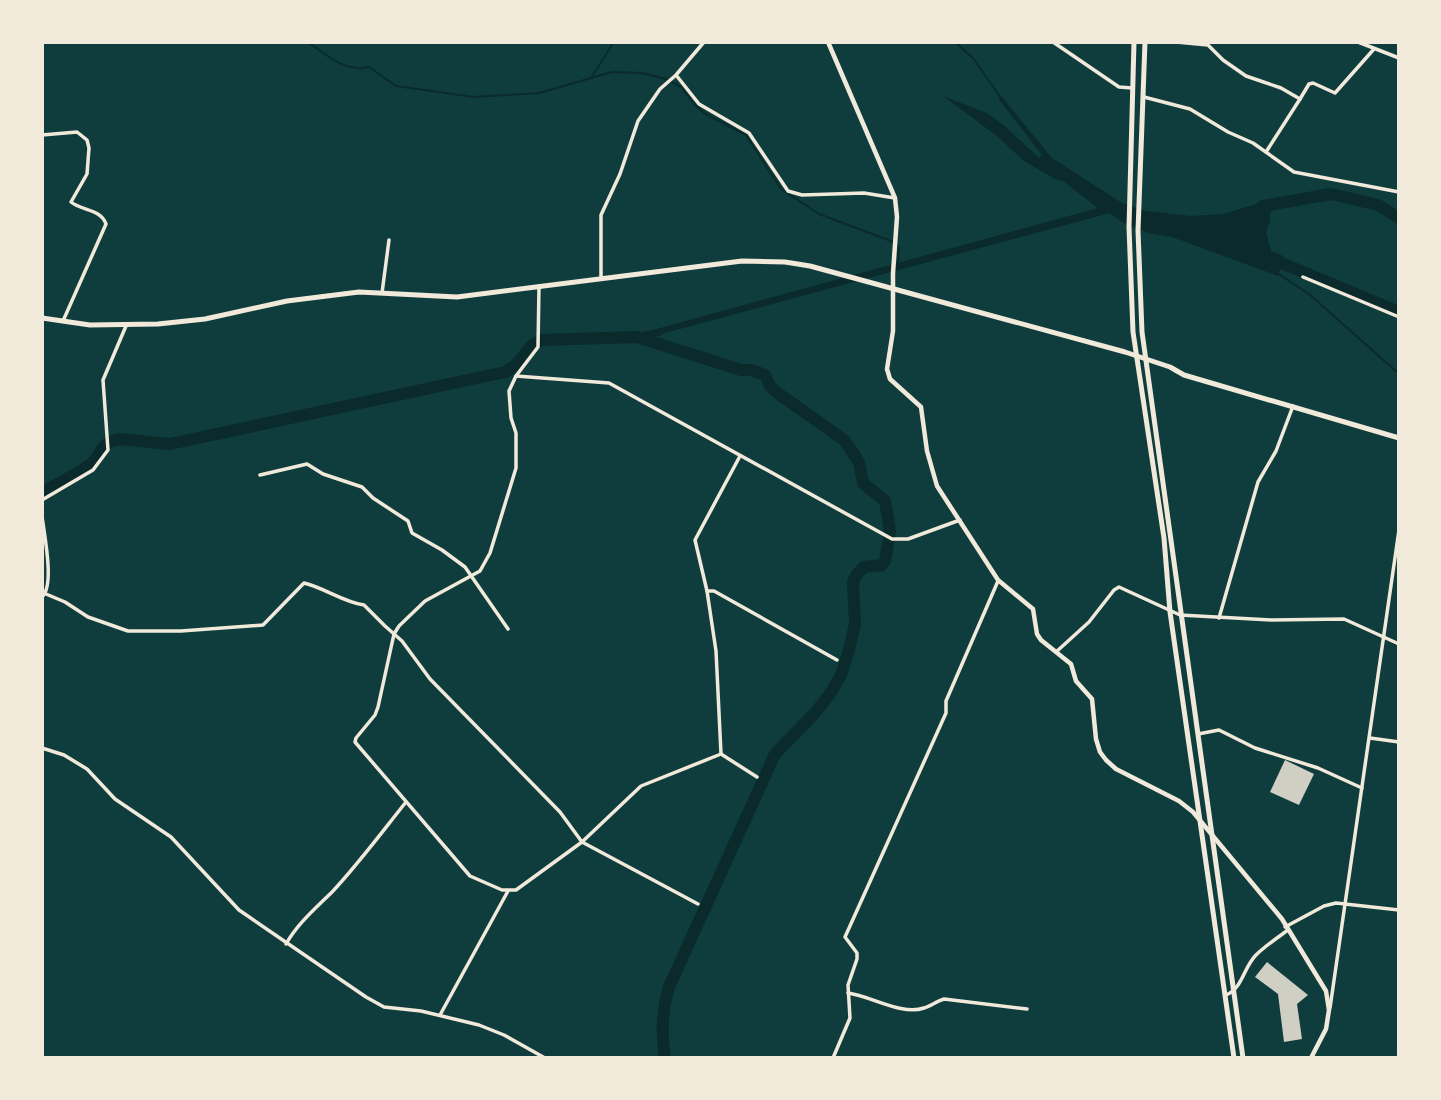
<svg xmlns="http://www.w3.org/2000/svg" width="1441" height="1100" font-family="Mulish,sans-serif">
  <rect width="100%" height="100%" fill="#0f3d3e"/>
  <path fill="#0a2a2b" d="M943 96 989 114 1007 128 1039 158 1042 155 998 98 1001 96 1052 158 1122 203 1146 211 1191 216 1223 214 1279 197V203L1270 214V222L1266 232 1271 251 1283 256 1279 265 1280 269 1278 276 1172 237 1148 233 1122 222 1110 213 654 336 653 330 1098 208 1063 181 1055 179 1024 161 997 136Z"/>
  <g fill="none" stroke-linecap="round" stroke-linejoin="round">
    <g stroke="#0a2a2b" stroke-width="2">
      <path d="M308 42C326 55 346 73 369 67L396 86 474 97 539 93 612 72 642 73 666 79 681 87 694 104 704 113 746 135 781 189 819 214 891 241 899 247 898 266"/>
      <path d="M955 42 973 58 1001 98"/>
      <path d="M591 78 614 42"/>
      <path d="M1277 273 1309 294 1399 374"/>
    </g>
    <path stroke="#0a2a2b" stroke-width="7" d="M637 337 660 332"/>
    <g stroke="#0a2a2b" stroke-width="12">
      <path d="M1263 206 1331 194 1378 205 1399 218"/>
      <path d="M1267 257 1399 312"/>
      <path d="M42 493C57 483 77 475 91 464 104 452 98 444 119 439L170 444 505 372 515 366 532 345 542 340 637 337 741 370H751L765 375 770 386 776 392 844 440 859 462 863 483 885 501 890 531 885 561 882 565 864 567 857 574 853 582 855 624 849 650 841 675 830 694 814 714 775 754 669 987C662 1012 661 1032 665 1058"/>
    </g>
  </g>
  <g fill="#cfcfc3">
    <path d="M1285 760 1314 774 1299 805 1270 792Z"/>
    <path d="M1267 962 1308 995 1297 1004 1302 1039 1284 1042 1278 994 1255 977Z"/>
  </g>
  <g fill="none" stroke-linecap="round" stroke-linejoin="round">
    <g stroke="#f1e9da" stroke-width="3.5">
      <path d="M1053 42 1119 87 1132 88"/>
      <path d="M1176 42 1208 45 1223 60 1246 76 1281 88 1300 99 1266 152"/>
      <path d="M1358 42 1399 58"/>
      <path d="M676 75 699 104 749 133 788 191 802 195 864 193 895 198"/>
      <path d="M1144 97 1190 109 1228 132 1253 143 1294 172 1399 192"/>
      <path d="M1300 99 1309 84 1313 83 1335 93 1374 49"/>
      <path d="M42 135 77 132 87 140 89 148 87 174 71 202C82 211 101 209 106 224L63 321"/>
      <path d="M1303 277 1399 317"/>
      <path d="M601 279V215L620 174 638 121 660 89 676 75 704 42"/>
      <path d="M539 286 538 347 516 376 509 391 511 418 516 433V468L490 553 480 571 425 601 399 626 394 634 378 707 375 715 356 738 355 742 470 876 502 890H516L582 842 641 786 721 754"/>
      <path d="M382 293 389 240"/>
      <path d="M516 376 609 383 892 539H908L960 520"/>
      <path d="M260 475 307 464 323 474 362 487 373 498 408 521 412 533 442 550 465 567 508 629"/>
      <path d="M42 500 93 470 108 450 103 380 126 326"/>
      <path d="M42 516C44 534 55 585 42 597"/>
      <path d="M707 591H714L837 660"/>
      <path d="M46 594 65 602 88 617 128 631H181L263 625 304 583C325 588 343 602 364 605L385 626 402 641 430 679 560 812 582 842 698 904"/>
      <path d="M1219 618 1258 482 1276 451 1293 406"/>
      <path d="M1056 652 1089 622 1114 590 1119 587 1180 615 1271 620 1344 619 1399 644"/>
      <path d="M1198 734 1219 730 1255 748 1318 768 1362 788"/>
      <path d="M1370 738 1399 742"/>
      <path d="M42 748 64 755 87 769 115 799 171 837 239 910 366 997 384 1007 421 1011 479 1025 504 1035 545 1058"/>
      <path d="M721 754 716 651 707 591 695 540 740 456"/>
      <path d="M721 754 757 777"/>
      <path d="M1285 927 1324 906 1336 903 1399 910"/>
      <path d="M286 944C298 923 316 908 333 891 359 863 382 832 406 802"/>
      <path d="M848 993C871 996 902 1016 924 1008 931 1006 937 1001 944 999L1027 1009"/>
      <path d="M1226 995C1243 988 1243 968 1256 955 1265 946 1277 938 1288 930"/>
      <path d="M1330 1008 1399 530"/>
      <path d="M440 1015 508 891"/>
      <path d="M833 1058 850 1018 848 985 857 959V953L845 937 946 713V701L998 581"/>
      <path d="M1397 1058 1399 1056"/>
    </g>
    <path stroke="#f1e9da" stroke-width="4.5" d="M828 42 895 198 897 217 893 273V331L887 369 890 379 921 407 927 451 937 486 998 580 1033 609 1037 634 1041 640 1071 664 1076 681 1092 699 1096 739 1100 752 1106 760 1116 769 1179 801 1193 812 1282 919 1326 991 1329 1010 1326 1029 1311 1058"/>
    <path stroke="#f1e9da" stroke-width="5" d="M42 318 90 325 158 324 205 319 287 301 359 292 457 297 742 261 785 262 810 266 1125 352 1170 367 1184 375 1399 438"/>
    <g stroke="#f1e9da" stroke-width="5">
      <path d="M1134 42 1129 227 1133 332 1164 538 1170 612 1234 1058"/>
      <path d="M1145 42 1138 231 1142 332 1243 1058"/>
    </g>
  </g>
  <rect width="1441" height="1100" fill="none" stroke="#f1e9da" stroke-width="88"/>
</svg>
